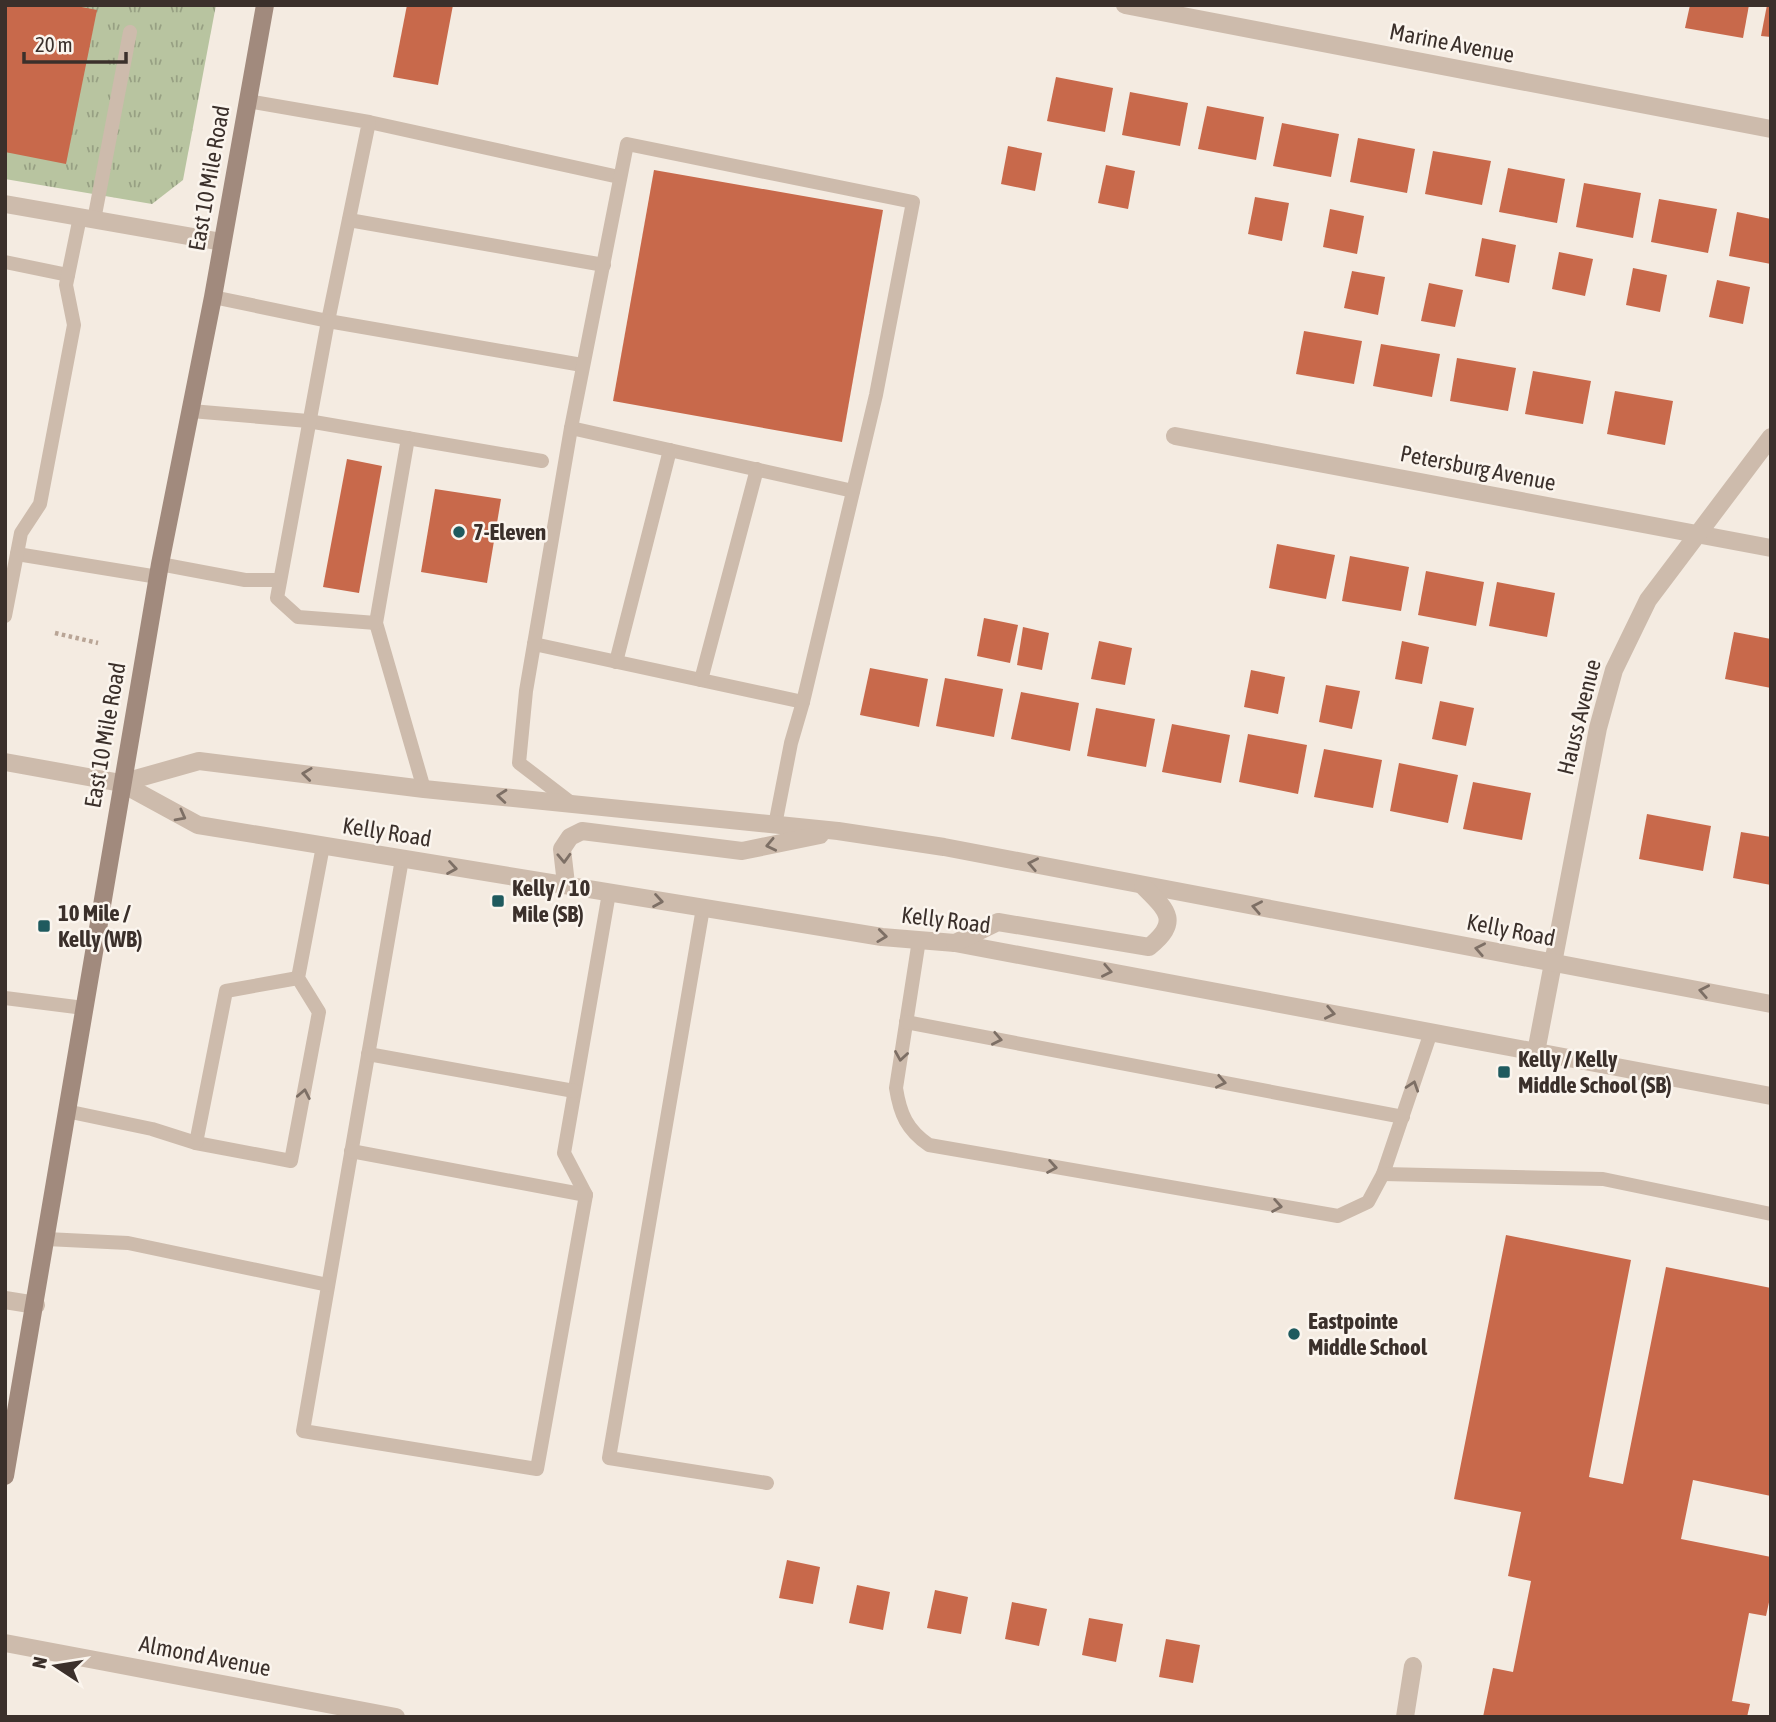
<svg xmlns="http://www.w3.org/2000/svg" width="1776" height="1722" font-family="'Asap Condensed',sans-serif">
  <defs>
    <pattern id="grass-tufts" width="24" height="20" patternUnits="userSpaceOnUse" patternTransform="scale(1.75)"><rect width="24" height="20" fill="#b8c4a0"/><path d="M3 7l-1-3M5 7V3M7 7l1-3M15 17l-1-3M17 17v-4M19 17l1-3" fill="none" stroke="#97a083"/></pattern>
  </defs>
  <rect width="100%" height="100%" fill="#f4ebe1"/>
  <path fill="url(#grass-tufts)" d="M5 5H216L183 180 152 204 5 179Z"/>
  <g fill="#c8694b">
    <path d="M5 5H71L97 10 66 164 5 152Z"/>
    <path d="M407 5H453L438 85 393 77Z"/>
    <path d="M1690 5H1749L1743 38 1685 28Z"/>
    <path d="M1767 5H1771V37L1761 36Z"/>
    <path d="M1056 77 1113 88 1105 132 1047 121Z"/>
    <path d="M1130 92 1188 103 1180 146 1122 135Z"/>
    <path d="M1207 106 1264 117 1256 160 1198 149Z"/>
    <path d="M1282 123 1339 134 1331 177 1273 166Z"/>
    <path d="M1358 138 1415 149 1407 193 1350 182Z"/>
    <path d="M1008 146 1042 153 1035 191 1001 184Z"/>
    <path d="M1433 151 1491 161 1482 205 1425 194Z"/>
    <path d="M1106 165 1135 171 1128 209 1098 203Z"/>
    <path d="M1508 168 1565 179 1557 223 1499 212Z"/>
    <path d="M654 170 883 210 842 442 613 401Z"/>
    <path d="M1584 183 1641 193 1633 238 1576 227Z"/>
    <path d="M1255 197 1289 203 1282 241 1248 234Z"/>
    <path d="M1659 199 1717 209 1708 253 1651 242Z"/>
    <path d="M1330 209 1364 216 1357 254 1323 247Z"/>
    <path d="M1737 212 1771 219V264L1729 256Z"/>
    <path d="M1482 238 1516 245 1509 283 1475 276Z"/>
    <path d="M1559 252 1593 259 1585 296 1552 289Z"/>
    <path d="M1633 268 1667 275 1660 312 1626 305Z"/>
    <path d="M1352 271 1385 277 1378 315 1344 308Z"/>
    <path d="M1717 280 1750 287 1743 324 1709 317Z"/>
    <path d="M1429 283 1463 290 1455 327 1421 321Z"/>
    <path d="M1304 331 1362 341 1354 384 1296 374Z"/>
    <path d="M1381 344 1440 354 1432 397 1373 386Z"/>
    <path d="M1457 358 1516 368 1508 411 1450 401Z"/>
    <path d="M1533 371 1591 381 1583 424 1525 414Z"/>
    <path d="M1615 391 1673 401 1665 445 1607 434Z"/>
    <path d="M347 459 382 466 359 593 323 587Z"/>
    <path d="M435 489 501 499 487 583 421 572Z"/>
    <path d="M1277 544 1335 555 1326 599 1269 588Z"/>
    <path d="M1350 556 1409 567 1401 611 1342 601Z"/>
    <path d="M1426 571 1484 582 1476 626 1418 615Z"/>
    <path d="M1497 582 1555 593 1547 637 1489 626Z"/>
    <path d="M984 618 1018 625 1010 663 977 656Z"/>
    <path d="M1023 627 1049 633 1042 670 1017 665Z"/>
    <path d="M1734 632 1771 639V688L1725 679Z"/>
    <path d="M1099 641 1132 648 1125 685 1091 679Z"/>
    <path d="M1402 641 1429 647 1422 684 1395 679Z"/>
    <path d="M870 668 928 679 919 727 860 715Z"/>
    <path d="M1251 670 1285 677 1278 714 1244 707Z"/>
    <path d="M945 678 1003 689 994 737 936 726Z"/>
    <path d="M1326 685 1360 691 1352 729 1319 722Z"/>
    <path d="M1021 692 1079 703 1070 751 1011 739Z"/>
    <path d="M1440 701 1474 708 1466 746 1432 739Z"/>
    <path d="M1096 708 1155 719 1146 767 1087 756Z"/>
    <path d="M1172 724 1230 735 1221 783 1162 772Z"/>
    <path d="M1248 734 1307 745 1298 794 1239 782Z"/>
    <path d="M1324 749 1382 760 1373 808 1314 797Z"/>
    <path d="M1399 763 1458 775 1448 823 1390 811Z"/>
    <path d="M1473 782 1531 793 1522 840 1463 829Z"/>
    <path d="M1647 814 1711 826 1703 871 1639 859Z"/>
    <path d="M1741 832 1771 837V885L1733 878Z"/>
    <path d="M1506 1235 1631 1260 1589 1477 1623 1484 1666 1267 1771 1288V1496L1693 1480 1681 1539 1771 1557V1593L1766 1616 1749 1613 1732 1701 1750 1704 1747 1717H1483L1493 1668 1513 1672 1531 1581 1508 1576 1521 1512 1454 1499Z"/>
    <path d="M787 1560 820 1567 813 1604 779 1598Z"/>
    <path d="M857 1585 890 1592 883 1630 849 1623Z"/>
    <path d="M935 1590 968 1597 961 1634 927 1628Z"/>
    <path d="M1012 1602 1047 1609 1039 1646 1005 1639Z"/>
    <path d="M1089 1618 1123 1624 1116 1662 1082 1655Z"/>
    <path d="M1166 1639 1200 1645 1193 1683 1159 1677Z"/>
  </g>
  <g fill="none" stroke-linecap="round" stroke-linejoin="round">
    <path stroke="#b9a596" stroke-width="4.5" stroke-dasharray="3.5 3.5" stroke-linecap="butt" d="M55 633 98 643"/>
    <g stroke="#cdbbac" stroke-width="14">
      <path d="M369 122 619 177"/>
      <path d="M94 220 130 32"/>
      <path d="M349 220 604 265"/>
      <path d="M5 262 68 275"/>
      <path d="M213 297 328 321 369 122 248 101"/>
      <path d="M191 411 308 421 542 461"/>
      <path d="M571 428 853 491"/>
      <path d="M408 438 376 623 424 789"/>
      <path d="M17 554 158 577"/>
      <path d="M160 564 245 580H280"/>
      <path d="M5 616 21 533 40 504 74 325 66 285 80 217"/>
      <path d="M376 623 298 617 277 598 328 321 582 365"/>
      <path d="M534 644 803 702"/>
      <path d="M616 662 670 450"/>
      <path d="M701 680 757 469"/>
      <path d="M570 802 519 763 526 691 571 428 627 144 913 202 876 395 803 702 791 743 775 825"/>
      <path d="M402 859 303 1431 537 1469 586 1195 564 1153 609 893"/>
      <path d="M703 908 609 1458 767 1483"/>
      <path d="M919 940 896 1088C900 1114 907 1130 929 1145L1338 1216 1368 1202 1383 1174 1431 1032"/>
      <path d="M5 998 84 1008"/>
      <path d="M906 1022 1403 1117"/>
      <path d="M368 1054 574 1091"/>
      <path d="M66 1111 152 1129 196 1143 291 1161 319 1012 298 978 323 846"/>
      <path d="M196 1143 226 991 298 978"/>
      <path d="M351 1151 586 1195"/>
      <path d="M1383 1174 1603 1179 1771 1214"/>
      <path d="M46 1239 128 1243 328 1285"/>
    </g>
    <g stroke="#cdbbac" stroke-width="18">
      <path d="M1125 5 1771 129"/>
      <path d="M5 204 222 242"/>
      <path d="M1175 436 1771 548"/>
      <path d="M1536 1052 1598 728 1614 670 1648 600 1771 437"/>
      <path d="M5 1300 36 1305"/>
      <path d="M5 1643 396 1717"/>
      <path d="M1405 1717 1413 1666"/>
    </g>
    <g stroke="#cdbbac" stroke-width="18">
      <path d="M5 762 121 783 198 825 882 937 955 943 1771 1096"/>
      <path d="M121 783 199 761 424 789 838 831 944 847 1771 1004"/>
      <path d="M566 884 562 849 570 837 582 831 742 851 820 835"/>
      <path d="M955 943 998 922 1149 947C1181 921 1167 910 1143 886"/>
    </g>
    <path stroke="#a18a7d" stroke-width="18" d="M5 1476 160 564 213 297 265 5"/>
  </g>
  <defs><path id="oneway-chevron" d="M-2-3.5L2.5 0L-2 3.5" fill="none" stroke-width="1.6" stroke-linecap="round" stroke-linejoin="round" transform="scale(1.75)"/></defs>
  <g stroke="#7d6f65">
    <use href="#oneway-chevron" transform="translate(307 774) rotate(-173)"/>
    <use href="#oneway-chevron" transform="translate(502 796) rotate(-175)"/>
    <use href="#oneway-chevron" transform="translate(181 816) rotate(28)"/>
    <use href="#oneway-chevron" transform="translate(771 845) rotate(168)"/>
    <use href="#oneway-chevron" transform="translate(564 858) rotate(88)"/>
    <use href="#oneway-chevron" transform="translate(1033 864) rotate(-169)"/>
    <use href="#oneway-chevron" transform="translate(452 868) rotate(9)"/>
    <use href="#oneway-chevron" transform="translate(658 901) rotate(9)"/>
    <use href="#oneway-chevron" transform="translate(1257 907) rotate(-169)"/>
    <use href="#oneway-chevron" transform="translate(882 936) rotate(7)"/>
    <use href="#oneway-chevron" transform="translate(1480 949) rotate(-169)"/>
    <use href="#oneway-chevron" transform="translate(1107 971) rotate(11)"/>
    <use href="#oneway-chevron" transform="translate(1704 991) rotate(-169)"/>
    <use href="#oneway-chevron" transform="translate(1330 1013) rotate(11)"/>
    <use href="#oneway-chevron" transform="translate(997 1039) rotate(11)"/>
    <use href="#oneway-chevron" transform="translate(901 1056) rotate(99)"/>
    <use href="#oneway-chevron" transform="translate(1221 1082) rotate(11)"/>
    <use href="#oneway-chevron" transform="translate(1413 1086) rotate(-72)"/>
    <use href="#oneway-chevron" transform="translate(304 1094) rotate(-79)"/>
    <use href="#oneway-chevron" transform="translate(1052 1167) rotate(10)"/>
    <use href="#oneway-chevron" transform="translate(1277 1206) rotate(10)"/>
  </g>
  <g fill="#1f5a5e" stroke="#fbf5ee" stroke-width="2.5">
    <circle cx="459" cy="532" r="7"/>
    <rect x="491" y="894" width="14" height="14" rx="3.5"/>
    <rect x="37" y="919" width="14" height="14" rx="3.5"/>
    <rect x="1497" y="1065" width="14" height="14" rx="3.5"/>
    <circle cx="1294" cy="1334" r="7"/>
  </g>
  <g text-anchor="middle" dominant-baseline="central" stroke-width="5" stroke-linejoin="round" paint-order="stroke">
    <g font-size="23" fill="#3b302b" stroke="#fbf5ee">
      <text transform="translate(1452 43) rotate(11)">Marine Avenue</text>
      <text transform="translate(209 178) rotate(-80)">East 10 Mile Road</text>
      <text transform="translate(1478 468) rotate(11)">Petersburg Avenue</text>
      <text transform="translate(1579 717) rotate(-76)">Hauss Avenue</text>
      <text transform="translate(105 735) rotate(-80)">East 10 Mile Road</text>
      <text transform="translate(387 832) rotate(9)">Kelly Road</text>
      <text transform="translate(946 920) rotate(7)">Kelly Road</text>
      <text transform="translate(1511 930) rotate(11)">Kelly Road</text>
      <text transform="translate(205 1656) rotate(11)">Almond Avenue</text>
    </g>
    <g font-size="23" font-weight="bold" fill="#3b302b" stroke="#fbf5ee" text-anchor="start">
      <text x="473" y="532">7-Eleven</text>
      <text x="512" y="888">Kelly / 10<tspan x="512" dy="26">Mile (SB)</tspan></text>
      <text x="58" y="913">10 Mile /<tspan x="58" dy="26">Kelly (WB)</tspan></text>
      <text x="1518" y="1059">Kelly / Kelly<tspan x="1518" dy="26">Middle School (SB)</tspan></text>
      <text x="1308" y="1321">Eastpointe<tspan x="1308" dy="26">Middle School</tspan></text>
    </g>
  </g>
  <rect width="1776" height="1722" fill="none" stroke="#3b302b" stroke-width="14"/>
  <g transform="translate(56 1666) rotate(282)" stroke="#fbf5ee" stroke-width="5" paint-order="stroke">
  <path d="M0-5L12 26L0 18L-12 26Z" fill="#3b302b"/>
  <text y="-10" font-size="19" font-weight="bold" text-anchor="middle" fill="#3b302b">N</text>
  </g>
  <path d="M24 52v10h102v-10" fill="none" stroke="#3b302b" stroke-width="3.5"/>
  <text x="35" y="52" font-size="21" fill="#3b302b" stroke="#fbf5ee" stroke-width="5" paint-order="stroke">20 m</text>
</svg>
